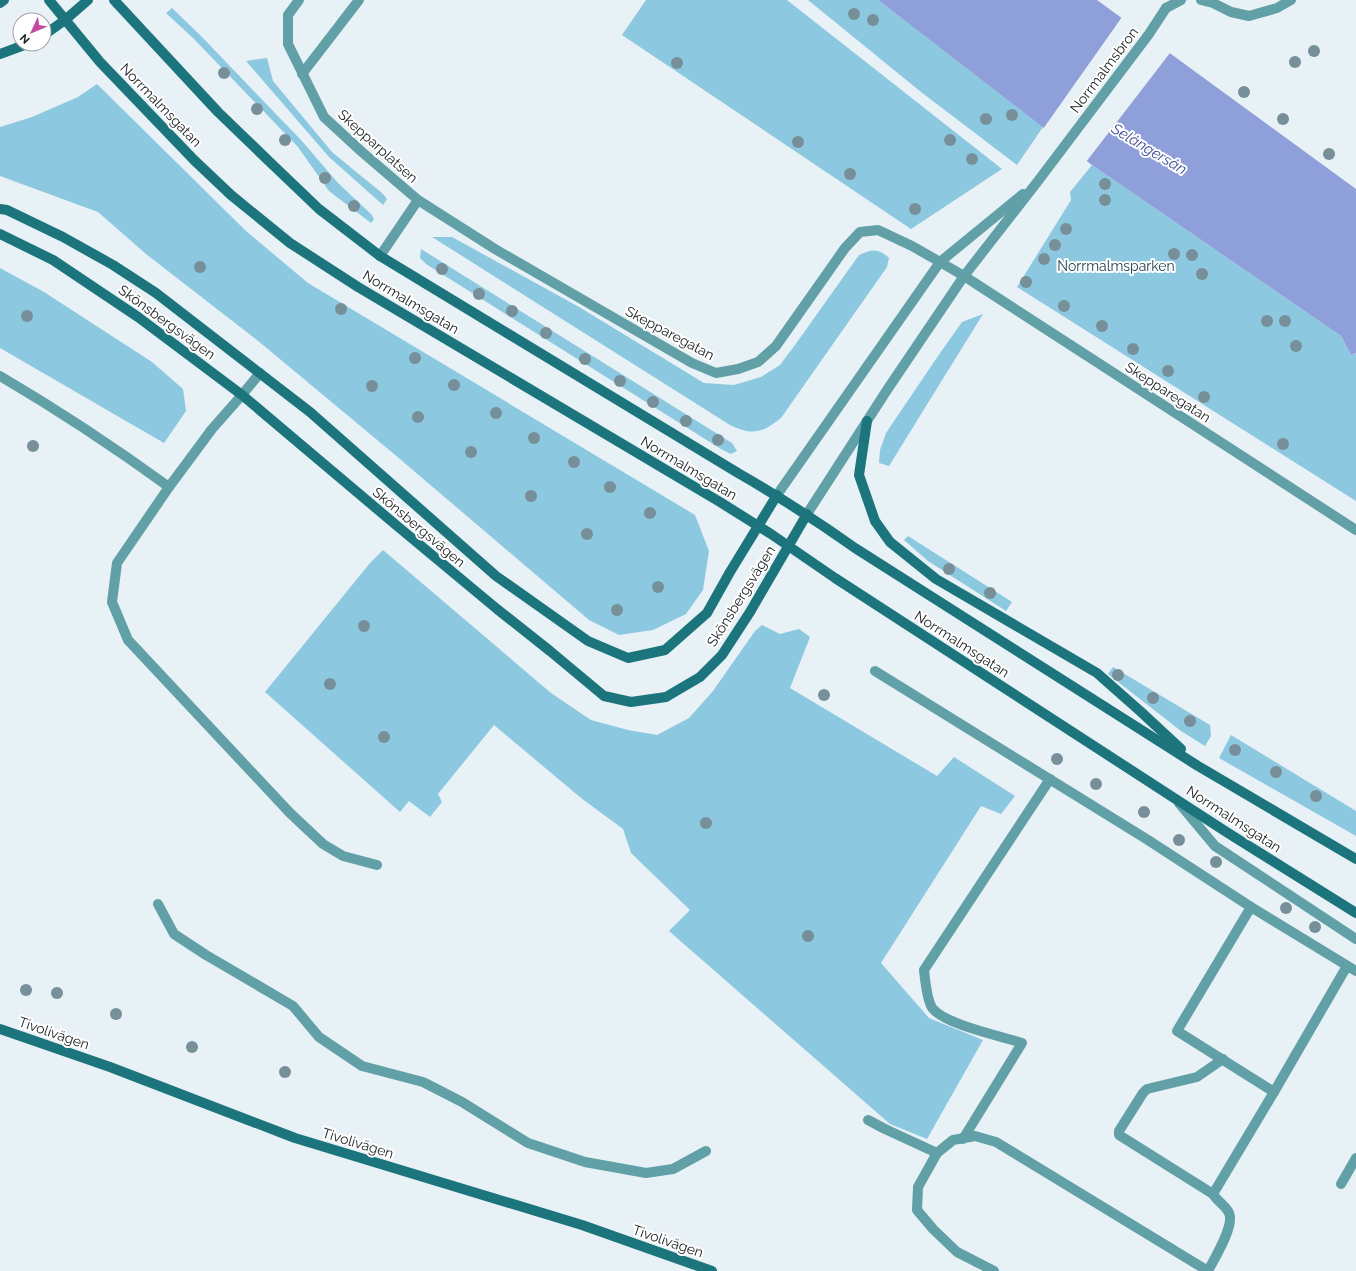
<svg xmlns="http://www.w3.org/2000/svg" width="1356" height="1271" font-family="Raleway,sans-serif">
  <rect width="100%" height="100%" fill="#e7f1f6"/>
  <g fill="#8dc8e1">
    <path d="M646 0H787L1002 169 911 229 622 35Z"/>
    <path d="M808 0H878L1043 127 1017 165 921 92Z"/>
    <path d="M172 8 200 35 301 140 338 183 371 214 374 219 371 223 329 191 298 147 194 39 166 13Z"/>
    <path d="M267 58 273 81 332 152 382 193 387 199 383 205 329 157 246 61Z"/>
    <path d="M97 84 246 231 308 283 695 515 709 551 703 590 686 614 653 630 619 635 589 620 394 454 257 340 146 254 98 212 0 176V127L32 117 78 97Z"/>
    <path d="M1092 165 1341 336 1351 355 1356 353V501L1017 287 1071 200 1070 192Z"/>
    <path d="M432 237H452L579 307 704 383 734 385 761 377 780 365 795 345 859 255C872 249 878 248 889 258L887 267 781 418C762 433 753 436 730 425Z"/>
    <path d="M421 249 732 443 737 451 731 454 721 449 426 264 420 258Z"/>
    <path d="M0 268 44 292 152 362 183 389 186 411 164 443 0 348Z"/>
    <path d="M983 314 889 466 879 463 880 450 886 433 938 356 962 322Z"/>
    <path d="M908 536 1012 602 1006 611 928 561 904 540Z"/>
    <path d="M383 550 551 693 591 720 628 730 657 735 689 718 713 691 755 631 762 625 780 634 799 629 810 637 790 688 937 776 954 757 1015 796 1001 814 981 806 881 963 929 1018 983 1040 927 1139 890 1124 669 931 690 910 631 853 623 829 581 798 494 725 438 794 442 802 430 817 409 801 400 812 265 692 370 563Z"/>
    <path d="M1113 667 1210 725 1211 736 1205 746 1181 731 1108 674Z"/>
    <path d="M1231 735 1356 811V836L1219 758Z"/>
  </g>
  <path fill="#8f9fd9" d="M878 0H1097L1356 189V353L1351 355 1341 336 1092 165Z"/>
  <path fill="#e7f1f6" d="M1122 17 1170 53 1086 162 1043 129Z"/>
  <g fill="none" stroke-linecap="round" stroke-linejoin="round">
    <g stroke="#60a0a6" stroke-width="10">
      <path d="M299 0 288 15V44L324 117 362 152 418 200 380 256"/>
      <path d="M1201 0 1213 3 1231 12 1249 16 1277 8 1291 0"/>
      <path d="M1166 8 1181 0"/>
      <path d="M302 74 359 0"/>
      <path d="M418 200 495 249 692 363 716 373 738 369 758 362 776 346 845 248 860 232 878 230 912 246 940 262"/>
      <path d="M260 373 242 395 212 429 169 487 117 563 112 602 128 640 290 813 323 844 343 856 377 865"/>
      <path d="M875 671 1148 840 1251 907 1356 971"/>
      <path d="M1179 803 1215 846 1356 939"/>
      <path d="M158 904 174 934 206 955 293 1006 319 1037 362 1066 423 1082 462 1102 528 1143 585 1162 646 1173 673 1169 706 1151"/>
      <path d="M1274 1092 1347 966"/>
      <path d="M868 1120 885 1129 937 1153"/>
      <path d="M963 1139 1022 1043C1001 1036 947 1025 933 1009 927 1002 925 979 924 970L1050 779"/>
      <path d="M1341 1184 1356 1158"/>
      <path d="M1213 1194 1119 1135V1131L1143 1093 1147 1089 1197 1077 1223 1059"/>
      <path d="M994 1271 957 1252 933 1229 917 1210 918 1187 937 1153 953 1140 975 1136 996 1142 1208 1271C1214 1259 1235 1226 1229 1213 1226 1206 1217 1201 1213 1194L1274 1092 1177 1031 1251 907"/>
    </g>
    <g stroke="#60a0a6" stroke-width="10">
      <path d="M940 262 964 276 1356 530"/>
      <path d="M0 376C58 410 114 447 169 487"/>
      <path d="M777 495 940 262 1023 194"/>
      <path d="M807 514 887 390 964 276 1038 181 1149 34 1166 8"/>
    </g>
    <g stroke="#1c757d" stroke-width="10">
      <path d="M49 0 100 62 194 160 231 195 290 243 358 287 720 502 771 534 835 578 1228 833 1356 913"/>
      <path d="M114 0 218 112 274 166 319 209 380 256 738 473C778 496 817 521 855 548L1198 766 1356 859"/>
      <path d="M0 3 4 0"/>
      <path d="M44 35 65 20 88 0"/>
      <path d="M0 54 27 44"/>
      <path d="M0 209 7 210 63 237 113 265 156 293 310 412 496 576 588 641 628 658 665 650 707 613 730 572 777 495"/>
      <path d="M0 234 53 260 138 317 242 395 396 525 497 609 550 651 604 696 631 702 666 697 700 677 722 655 750 612 807 514"/>
      <path d="M867 421 859 475 875 521 890 542 936 579 1097 673 1140 711 1181 749"/>
      <path d="M0 1029 110 1067 295 1138 582 1225 712 1271"/>
    </g>
  </g>
  <g fill="#778f98">
    <circle cx="854" cy="14" r="6"/>
    <circle cx="873" cy="20" r="6"/>
    <circle cx="1314" cy="51" r="6"/>
    <circle cx="1295" cy="62" r="6"/>
    <circle cx="677" cy="63" r="6"/>
    <circle cx="224" cy="73" r="6"/>
    <circle cx="1244" cy="92" r="6"/>
    <circle cx="257" cy="109" r="6"/>
    <circle cx="1012" cy="115" r="6"/>
    <circle cx="986" cy="119" r="6"/>
    <circle cx="1283" cy="119" r="6"/>
    <circle cx="285" cy="140" r="6"/>
    <circle cx="950" cy="140" r="6"/>
    <circle cx="798" cy="142" r="6"/>
    <circle cx="1329" cy="154" r="6"/>
    <circle cx="972" cy="159" r="6"/>
    <circle cx="850" cy="174" r="6"/>
    <circle cx="325" cy="178" r="6"/>
    <circle cx="1105" cy="184" r="6"/>
    <circle cx="1105" cy="200" r="6"/>
    <circle cx="354" cy="206" r="6"/>
    <circle cx="915" cy="209" r="6"/>
    <circle cx="1066" cy="229" r="6"/>
    <circle cx="1055" cy="245" r="6"/>
    <circle cx="1174" cy="254" r="6"/>
    <circle cx="1192" cy="255" r="6"/>
    <circle cx="1044" cy="259" r="6"/>
    <circle cx="200" cy="267" r="6"/>
    <circle cx="442" cy="269" r="6"/>
    <circle cx="1202" cy="274" r="6"/>
    <circle cx="1026" cy="282" r="6"/>
    <circle cx="479" cy="294" r="6"/>
    <circle cx="1064" cy="306" r="6"/>
    <circle cx="341" cy="309" r="6"/>
    <circle cx="512" cy="311" r="6"/>
    <circle cx="27" cy="316" r="6"/>
    <circle cx="1267" cy="321" r="6"/>
    <circle cx="1285" cy="321" r="6"/>
    <circle cx="1102" cy="326" r="6"/>
    <circle cx="546" cy="333" r="6"/>
    <circle cx="1296" cy="346" r="6"/>
    <circle cx="1133" cy="349" r="6"/>
    <circle cx="415" cy="358" r="6"/>
    <circle cx="585" cy="359" r="6"/>
    <circle cx="1168" cy="371" r="6"/>
    <circle cx="620" cy="381" r="6"/>
    <circle cx="454" cy="385" r="6"/>
    <circle cx="372" cy="386" r="6"/>
    <circle cx="1204" cy="397" r="6"/>
    <circle cx="653" cy="402" r="6"/>
    <circle cx="496" cy="413" r="6"/>
    <circle cx="418" cy="417" r="6"/>
    <circle cx="686" cy="421" r="6"/>
    <circle cx="534" cy="438" r="6"/>
    <circle cx="718" cy="440" r="6"/>
    <circle cx="1283" cy="444" r="6"/>
    <circle cx="33" cy="446" r="6"/>
    <circle cx="471" cy="452" r="6"/>
    <circle cx="574" cy="462" r="6"/>
    <circle cx="610" cy="487" r="6"/>
    <circle cx="531" cy="496" r="6"/>
    <circle cx="650" cy="513" r="6"/>
    <circle cx="587" cy="534" r="6"/>
    <circle cx="949" cy="569" r="6"/>
    <circle cx="658" cy="587" r="6"/>
    <circle cx="990" cy="593" r="6"/>
    <circle cx="617" cy="610" r="6"/>
    <circle cx="364" cy="626" r="6"/>
    <circle cx="1118" cy="675" r="6"/>
    <circle cx="330" cy="684" r="6"/>
    <circle cx="824" cy="695" r="6"/>
    <circle cx="1153" cy="698" r="6"/>
    <circle cx="1190" cy="721" r="6"/>
    <circle cx="384" cy="737" r="6"/>
    <circle cx="1235" cy="750" r="6"/>
    <circle cx="1057" cy="759" r="6"/>
    <circle cx="1276" cy="772" r="6"/>
    <circle cx="1096" cy="784" r="6"/>
    <circle cx="1316" cy="796" r="6"/>
    <circle cx="1144" cy="812" r="6"/>
    <circle cx="706" cy="823" r="6"/>
    <circle cx="1179" cy="840" r="6"/>
    <circle cx="1216" cy="862" r="6"/>
    <circle cx="1286" cy="908" r="6"/>
    <circle cx="1315" cy="927" r="6"/>
    <circle cx="808" cy="936" r="6"/>
    <circle cx="26" cy="990" r="6"/>
    <circle cx="57" cy="993" r="6"/>
    <circle cx="116" cy="1014" r="6"/>
    <circle cx="192" cy="1047" r="6"/>
    <circle cx="285" cy="1072" r="6"/>
  </g>
  <g text-anchor="middle" dominant-baseline="central" stroke-width="4" stroke-linejoin="round" paint-order="stroke">
    <g font-size="14" fill="#1b1f20" stroke="#fff">
      <text transform="translate(1104 70) rotate(-53)">Norrmalmsbron</text>
      <text transform="translate(161 105) rotate(46)">Norrmalmsgatan</text>
      <text transform="translate(378 146) rotate(42)">Skepparplatsen</text>
      <text transform="translate(411 302) rotate(31)">Norrmalmsgatan</text>
      <text transform="translate(167 322) rotate(36)">Skönsbergsvägen</text>
      <text transform="translate(670 333) rotate(28)">Skepparegatan</text>
      <text transform="translate(1168 392) rotate(33)">Skepparegatan</text>
      <text transform="translate(689 468) rotate(31)">Norrmalmsgatan</text>
      <text transform="translate(419 527) rotate(40)">Skönsbergsvägen</text>
      <text transform="translate(741 596) rotate(-58)">Skönsbergsvägen</text>
      <text transform="translate(962 644) rotate(33)">Norrmalmsgatan</text>
      <text transform="translate(1234 819) rotate(33)">Norrmalmsgatan</text>
      <text transform="translate(54 1033) rotate(19)">Tivolivägen</text>
      <text transform="translate(358 1143) rotate(17)">Tivolivägen</text>
      <text transform="translate(668 1241) rotate(19)">Tivolivägen</text>
    </g>
    <g font-size="14" fill="#1b3e4c" stroke="#fff">
      <text x="1116" y="266">Norrmalmsparken</text>
    </g>
    <g font-size="15" font-style="italic" fill="#3e4d95" stroke="#fff">
      <text transform="translate(1149 149) rotate(31)">Selångersån</text>
    </g>
  </g>
  <g transform="translate(32 32) rotate(226)"><circle r="19" fill="#ffffff" stroke="#a4a5a6"/>
  <path d="M0-3L7 15L0 10L-7 15Z" fill="#c24ba0"/>
  <text y="-6" font-size="11" font-weight="bold" text-anchor="middle" fill="#1b1f20">N</text>
  </g>
</svg>
